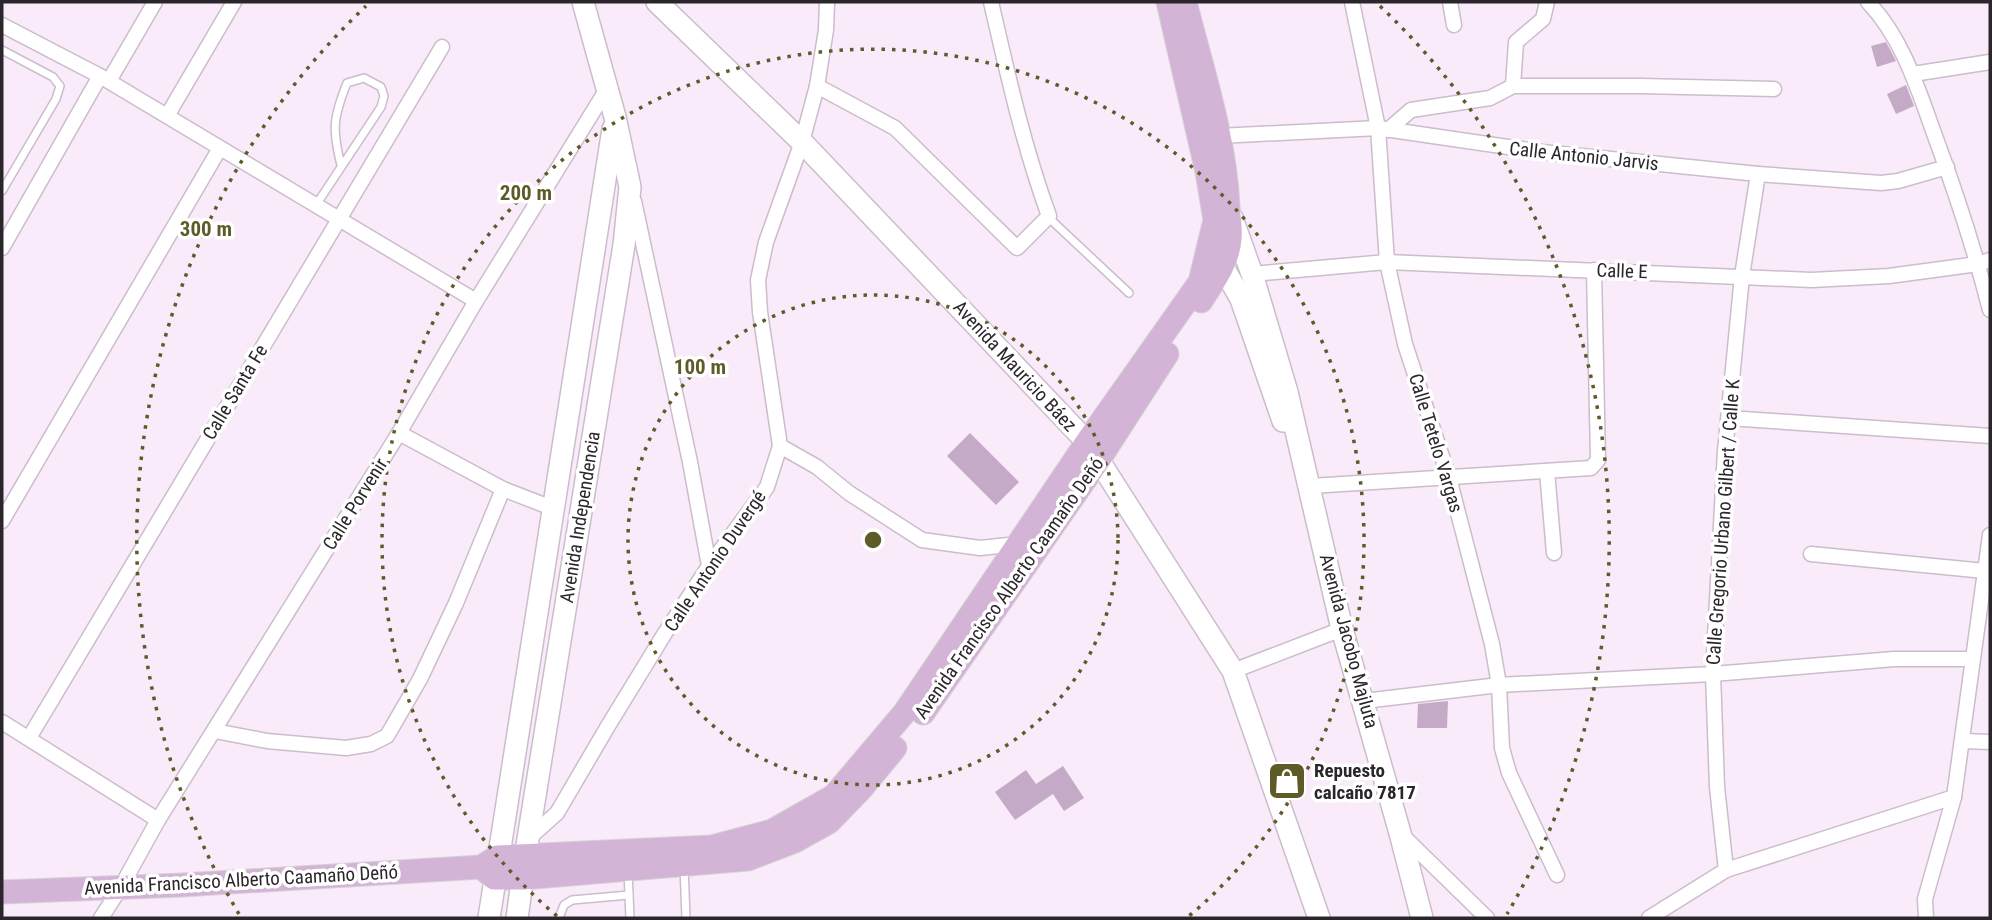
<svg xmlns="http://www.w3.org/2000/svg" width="1992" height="920" font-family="'Roboto Condensed',sans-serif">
  <rect width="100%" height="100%" fill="#f9ebfa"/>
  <g fill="#c5aac7">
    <path d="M1886 42 1896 61 1877 67 1871 46Z"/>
    <path d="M1906 85 1914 106 1896 114 1887 94Z"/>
    <path d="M970 433 1019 482 996 505 947 456Z"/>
    <path d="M1448 701 1447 728H1417L1418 704Z"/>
    <path d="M1063 766 1084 798 1064 811 1053 794 1015 820 995 792 1026 770 1036 784Z"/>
  </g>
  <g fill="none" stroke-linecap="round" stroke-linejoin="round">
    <defs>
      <g id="lane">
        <path d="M2 50 53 77 60 86 56 99 2 191"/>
        <path d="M316 205 381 107 384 96 381 87 364 78 347 83C333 118 332 129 341 165"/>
        <path d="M1049 218 1129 293"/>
        <path d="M684 866 686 918"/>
        <path d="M628 871 630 918"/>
        <path d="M559 918 564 905 572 900 629 895"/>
      </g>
      <g id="street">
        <path d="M1352 2 1378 128 1387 262 1405 344 1449 478 1492 644 1499 685 1502 748 1509 773 1557 875"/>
        <path d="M1450 2 1454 25"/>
        <path d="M1868 2C1903 39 1918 89 1935 136 1956 193 1975 251 1990 310"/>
        <path d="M2 25 100 76 476 301"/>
        <path d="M1913 74 1990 62"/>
        <path d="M109 81 155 2"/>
        <path d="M817 86 895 128 1017 248 1049 216C1023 144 1008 76 991 2"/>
        <path d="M1513 86 1516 42 1543 19 1547 2"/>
        <path d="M167 116 234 2"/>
        <path d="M1388 130 1411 110 1490 98 1513 86H1641L1774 89"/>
        <path d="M1219 136 1378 128 1542 152 1758 174 1881 183 1898 181 1947 167"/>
        <path d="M634 201 690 462 709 566"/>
        <path d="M2 248 100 76"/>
        <path d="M1252 274 1387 262 1811 280 1889 276 1978 264 1990 260"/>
        <path d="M1729 418 1990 436"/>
        <path d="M399 433 503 489 552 508"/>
        <path d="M780 446 817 467 849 493 922 540 980 548 1018 544"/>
        <path d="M1547 471 1554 553"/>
        <path d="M1311 486 1591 468 1598 460 1594 270"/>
        <path d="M2 521 220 148"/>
        <path d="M1811 554 1985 571"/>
        <path d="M1233 671 1342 629"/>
        <path d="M1364 701 1499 685 1713 674 1894 659H1971"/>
        <path d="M2 722 158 820"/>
        <path d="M215 731 267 741 346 748 371 744 387 736 420 679 456 603 503 489"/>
        <path d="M29 738 442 47"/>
        <path d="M1963 741 1990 742"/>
        <path d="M1401 834 1487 918"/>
        <path d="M528 839 557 813 608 726 665 633 709 566 767 487 780 446 760 312 758 280 766 242 802 142 817 86 826 30 827 2"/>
        <path d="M1726 870 1717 787 1713 674 1725 451 1742 276 1758 174"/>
        <path d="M101 918 121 887 158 820 399 433 476 301 607 89"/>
        <path d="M1649 918 1726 870 1954 797"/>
        <path d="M1926 918 1925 899 1954 797 1990 535"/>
      </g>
      <g id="secondary">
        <path d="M657 2 802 142 1087 442 1233 671 1319 918"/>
        <path d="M1232 218 1252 274 1287 392 1342 629 1400 833 1422 918"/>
        <path d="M1223 267 1241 299 1283 421"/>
        <path d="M489 918 613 129"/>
        <path d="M517 918 528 839 624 245 630 187 615 117 583 2"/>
      </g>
      <g id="primary">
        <path d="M1185 2C1202 69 1225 137 1228 206 1229 217 1231 228 1230 239 1228 263 1213 282 1201 301"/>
        <path d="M923 713 1098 461 1167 354"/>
        <path d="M481 867 494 878H523L748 859 795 841 829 822 861 789 895 748"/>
        <path d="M2 892 182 885 481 867 497 857 711 847 772 831 834 796 905 712 1087 442 1200 282 1215 220 1207 172 1168 2"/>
      </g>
    </defs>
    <use href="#lane" stroke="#cbbdcc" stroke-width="10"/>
    <use href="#street" stroke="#cbbdcc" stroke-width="17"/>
    <use href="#secondary" stroke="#cbbdcc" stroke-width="24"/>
    <use href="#primary" stroke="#d5d4d5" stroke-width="25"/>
    <use href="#lane" stroke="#fff" stroke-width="7"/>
    <use href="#street" stroke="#fff" stroke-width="14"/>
    <use href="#secondary" stroke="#fff" stroke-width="21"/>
    <use href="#primary" stroke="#d3b3d6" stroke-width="23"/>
  </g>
  <g fill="none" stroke="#5e5b28" stroke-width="3.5" stroke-dasharray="3.5 7">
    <circle cx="873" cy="540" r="245"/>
    <path d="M557 916A491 491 0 1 1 1189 916"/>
    <path d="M239 914A736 736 0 0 1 366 6M1380 6A736 736 0 0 1 1507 914"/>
  </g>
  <defs>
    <symbol id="shop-square" viewBox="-11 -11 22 22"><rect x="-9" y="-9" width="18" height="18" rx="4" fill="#5e5b28" stroke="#fff"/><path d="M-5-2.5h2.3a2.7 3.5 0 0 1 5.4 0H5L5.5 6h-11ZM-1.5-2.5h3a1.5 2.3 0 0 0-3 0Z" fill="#fff"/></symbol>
  </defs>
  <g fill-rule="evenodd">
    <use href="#shop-square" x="1265" y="759" width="44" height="44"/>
  </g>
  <g text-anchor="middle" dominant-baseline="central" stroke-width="7" stroke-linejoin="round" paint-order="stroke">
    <g font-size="19" fill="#2b262b" stroke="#fff">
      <text transform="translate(1584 156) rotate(6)">Calle Antonio Jarvis</text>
      <text transform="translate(1622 271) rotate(2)">Calle E</text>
      <text transform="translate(1015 366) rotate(47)">Avenida Mauricio Báez</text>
      <text transform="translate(235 392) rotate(-59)">Calle Santa Fe</text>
      <text transform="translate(1436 443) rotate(73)">Calle Tetelo Vargas</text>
      <text transform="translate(355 504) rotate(-58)">Calle Porvenir</text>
      <text transform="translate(580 517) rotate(-81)">Avenida Independencia</text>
      <text transform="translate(1723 522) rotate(-86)">Calle Gregorio Urbano Gilbert / Calle K</text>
      <text transform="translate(715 561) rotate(-56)">Calle Antonio Duvergé</text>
      <text transform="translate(1009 588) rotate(-55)">Avenida Francisco Alberto Caamaño Deñó</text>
      <text transform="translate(1349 641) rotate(75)">Avenida Jacobo Majluta</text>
      <text transform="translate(241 880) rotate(-3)">Avenida Francisco Alberto Caamaño Deñó</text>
    </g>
    <g font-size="19" font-weight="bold" fill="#2b262b" stroke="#fff" text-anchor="start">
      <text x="1314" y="770">Repuesto<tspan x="1314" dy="22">calcaño 7817</tspan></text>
    </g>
  </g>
  <circle cx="873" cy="540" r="10" fill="#5e5b28" stroke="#fff" stroke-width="3.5"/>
  <g font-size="21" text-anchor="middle" font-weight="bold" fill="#5e5b28" stroke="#fff" stroke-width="7" stroke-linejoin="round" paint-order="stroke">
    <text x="526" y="200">200 m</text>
    <text x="206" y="236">300 m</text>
    <text x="700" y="374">100 m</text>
  </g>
  <rect width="1992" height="920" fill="none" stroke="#2b262b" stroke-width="7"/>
</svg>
